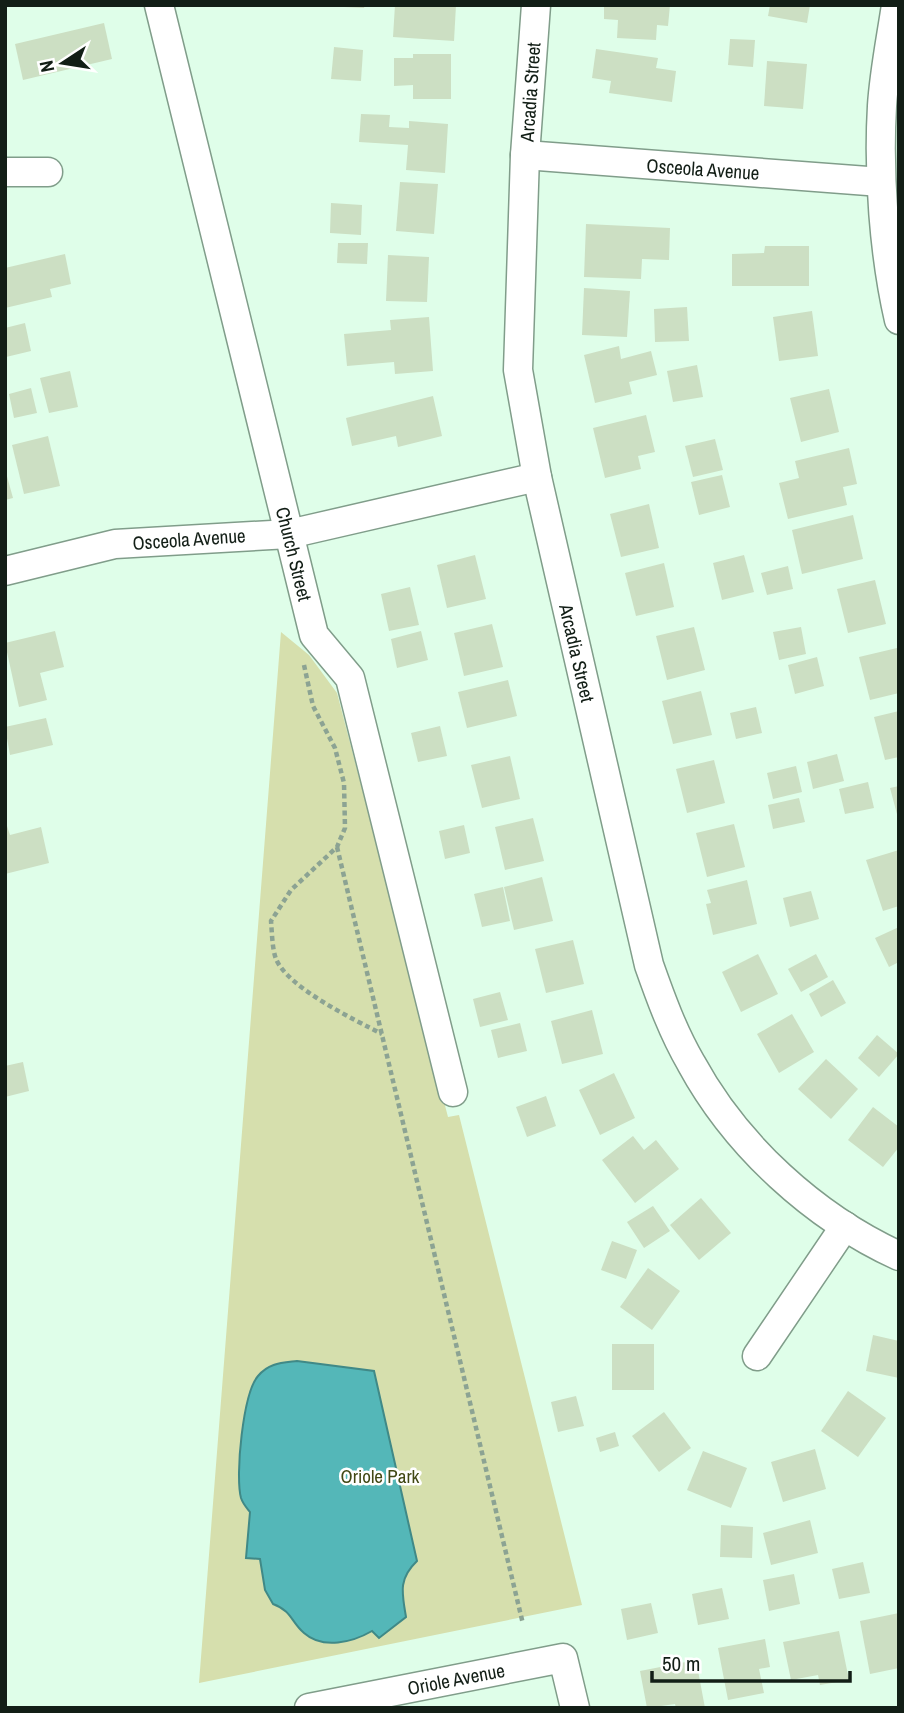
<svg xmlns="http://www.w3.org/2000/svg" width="904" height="1713" font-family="'Archivo Narrow',sans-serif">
  <rect width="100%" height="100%" fill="#dffee9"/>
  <path fill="#d6dfad" d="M281 632 309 655 337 693 448 1117 459 1115 582 1605 199 1683Z"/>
  <path fill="#54b7b8" stroke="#408987" stroke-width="2" d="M297 1361 374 1371 417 1561C398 1579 402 1593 406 1617L379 1638 372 1631C353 1642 323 1650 304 1633 291 1622 292 1611 273 1604L265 1590 260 1559 246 1558 250 1512C246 1507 243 1504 241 1498 235 1476 243 1393 258 1376 269 1363 281 1363 297 1361Z"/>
  <g fill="#ccdfc3">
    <path d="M344 5H365L364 8 344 7Z"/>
    <path d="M395 5H456L454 41 393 37Z"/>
    <path d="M604 5H670L668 26 657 25 656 40 617 38 618 20 604 19Z"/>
    <path d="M770 5H810L807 23 768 16Z"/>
    <path d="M104 23 112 59 23 80 15 44Z"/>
    <path d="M730 39 755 40 753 67 728 65Z"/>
    <path d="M334 47 363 50 361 81 331 79Z"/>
    <path d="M596 49 658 58 656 68 676 71 672 102 609 93 611 81 592 78Z"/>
    <path d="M413 54H451V99H413V85L394 86V58H413Z"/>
    <path d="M767 61 807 64 803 109 764 106Z"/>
    <path d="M361 114 390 115 389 127 409 128V121L448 124 445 173 406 170 408 145 359 142Z"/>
    <path d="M400 182 438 184 434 234 396 231Z"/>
    <path d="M331 203 362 205 361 235 330 233Z"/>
    <path d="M586 224 670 228 669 260 642 259 641 279 584 277Z"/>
    <path d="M338 243H368L367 264 337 263Z"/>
    <path d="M765 246H809V286H732V254L764 253Z"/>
    <path d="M65 254 71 284 50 289 52 297 5 308V268Z"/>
    <path d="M388 255 429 257 427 302 386 301Z"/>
    <path d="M584 288 630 291 627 337 582 335Z"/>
    <path d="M687 307 689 341 655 342 654 309Z"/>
    <path d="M812 311 818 356 779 361 773 317Z"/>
    <path d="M429 317 433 371 395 374 394 362 347 366 344 334 391 330 390 320Z"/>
    <path d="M25 323 31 351 6 357 5 328Z"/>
    <path d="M619 346 621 359 651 351 657 375 629 382 632 394 595 403 584 355Z"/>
    <path d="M697 365 703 397 673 402 667 371Z"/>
    <path d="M70 371 78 407 49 413 40 378Z"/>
    <path d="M31 388 37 413 14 418 9 394Z"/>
    <path d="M829 389 839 432 801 442 790 398Z"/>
    <path d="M433 396 442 436 398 447 396 436 352 446 346 418Z"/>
    <path d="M646 415 655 452 638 456 641 469 605 478 593 428Z"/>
    <path d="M48 436 60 486 24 494 12 445Z"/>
    <path d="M715 439 723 470 693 477 685 446Z"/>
    <path d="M849 448 857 484 843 487 847 505 788 519 779 483 799 478 795 461Z"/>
    <path d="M5 469 13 498 5 500Z"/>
    <path d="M722 475 730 507 699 515 691 482Z"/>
    <path d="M649 504 659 548 621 557 610 514Z"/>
    <path d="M853 515 863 559 802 574 792 530Z"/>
    <path d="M475 555 486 599 447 608 437 565Z"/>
    <path d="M744 555 754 592 722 600 713 563Z"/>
    <path d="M664 563 674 607 636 616 625 573Z"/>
    <path d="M788 566 793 589 767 595 761 573Z"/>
    <path d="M875 580 886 624 848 633 837 589Z"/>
    <path d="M410 587 419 625 389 631 381 594Z"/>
    <path d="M492 624 503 667 464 676 454 633Z"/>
    <path d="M694 627 705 670 667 680 656 636Z"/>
    <path d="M801 627 806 654 779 660 773 632Z"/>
    <path d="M55 631 64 667 40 673 47 700 19 707 5 643Z"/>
    <path d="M421 631 428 660 397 668 391 639Z"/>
    <path d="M897 648 899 693 870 700 859 657Z"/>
    <path d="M817 657 824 686 795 694 788 665Z"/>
    <path d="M508 680 517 716 467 728 458 692Z"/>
    <path d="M701 691 712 735 673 744 662 701Z"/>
    <path d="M756 707 762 733 736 739 730 713Z"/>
    <path d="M899 711V757L885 760 874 717Z"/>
    <path d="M46 718 53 745 10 755 5 727Z"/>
    <path d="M440 726 447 756 418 762 411 733Z"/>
    <path d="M837 754 844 781 813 789 807 762Z"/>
    <path d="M510 756 520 799 482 808 471 765Z"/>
    <path d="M714 760 725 803 687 813 676 769Z"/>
    <path d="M796 766 802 792 773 799 767 773Z"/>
    <path d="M868 782 874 808 845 814 839 789Z"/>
    <path d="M899 786V818H898L890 788Z"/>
    <path d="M799 798 805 822 773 829 768 805Z"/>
    <path d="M533 818 544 861 505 870 495 827Z"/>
    <path d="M5 820 10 835 41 827 49 863 5 874Z"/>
    <path d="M734 824 745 867 707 877 696 833Z"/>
    <path d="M464 825 470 853 445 859 439 831Z"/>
    <path d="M899 850V906L883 911 866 860Z"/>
    <path d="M542 877 553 921 514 930 504 887Z"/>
    <path d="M747 880 757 924 713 935 706 904 711 903 707 890Z"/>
    <path d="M503 887 510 921 482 927 474 894Z"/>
    <path d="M811 891 819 919 790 927 783 898Z"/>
    <path d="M899 927V962L889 967 875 938Z"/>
    <path d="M573 940 584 984 546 993 535 949Z"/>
    <path d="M758 954 778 994 741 1012 722 972Z"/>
    <path d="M816 954 828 977 801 992 788 969Z"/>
    <path d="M833 980 846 1003 821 1017 809 994Z"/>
    <path d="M500 992 508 1020 480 1027 473 999Z"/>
    <path d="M592 1010 603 1054 562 1064 551 1021Z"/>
    <path d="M792 1014 814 1052 779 1073 757 1034Z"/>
    <path d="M520 1023 527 1051 498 1058 491 1030Z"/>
    <path d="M877 1035 899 1054 879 1077 858 1058Z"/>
    <path d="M826 1059 858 1089 831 1119 798 1089Z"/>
    <path d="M23 1062 29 1091 5 1097V1066Z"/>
    <path d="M614 1073 635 1118 600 1135 579 1090Z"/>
    <path d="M546 1096 556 1126 527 1137 516 1107Z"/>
    <path d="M873 1107 899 1127V1147L883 1167 848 1140Z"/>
    <path d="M633 1136 644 1150 656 1140 679 1169 635 1203 602 1160Z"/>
    <path d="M701 1198 731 1233 699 1260 670 1225Z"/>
    <path d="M653 1206 670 1231 644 1248 627 1222Z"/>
    <path d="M612 1241 637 1250 626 1279 601 1270Z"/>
    <path d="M648 1268 680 1291 652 1330 620 1307Z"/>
    <path d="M873 1335 899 1341V1378L866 1371Z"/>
    <rect x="612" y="1344" width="42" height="46"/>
    <path d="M848 1391 886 1418 858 1457 821 1431Z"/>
    <path d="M576 1396 584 1426 558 1432 551 1402Z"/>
    <path d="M664 1412 691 1448 659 1472 632 1436Z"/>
    <path d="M615 1432 619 1446 600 1452 596 1438Z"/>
    <path d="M815 1449 826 1489 783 1502 771 1462Z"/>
    <path d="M703 1451 747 1468 731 1508 687 1490Z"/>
    <path d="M810 1520 818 1553 771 1565 763 1533Z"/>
    <path d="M721 1525 753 1527 752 1558 720 1557Z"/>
    <path d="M863 1562 870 1593 839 1599 832 1569Z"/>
    <path d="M794 1574 800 1604 769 1611 763 1580Z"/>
    <path d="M722 1588 729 1619 698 1625 692 1594Z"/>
    <path d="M651 1603 658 1633 627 1640 621 1609Z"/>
    <path d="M899 1613V1668L870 1674 860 1621Z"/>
    <path d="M839 1631 849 1680 820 1685 818 1675 791 1680 783 1642Z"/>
    <path d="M765 1639 770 1667 759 1669 764 1693 728 1700 718 1648Z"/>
    <path d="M696 1660 705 1708H676L675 1704 647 1708 640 1671Z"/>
  </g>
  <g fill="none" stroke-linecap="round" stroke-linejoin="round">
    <defs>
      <g id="street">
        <path d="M159 5 314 635 350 678 453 1092"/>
        <path d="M536 5 525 155 518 370 537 477 649 965C661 999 673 1032 691 1063 736 1146 814 1217 899 1256"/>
        <path d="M896 5C891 39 884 73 882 106 878 173 884 255 899 320"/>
        <path d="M525 155 881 182"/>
        <path d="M5 172H48"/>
        <path d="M5 571 115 544 289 534 537 477"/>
        <path d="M757 1356 845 1226"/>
        <path d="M309 1708 563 1658 575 1708"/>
      </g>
    </defs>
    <use href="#street" stroke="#809d8a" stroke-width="31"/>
    <g stroke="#8ca393" stroke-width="4.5" stroke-dasharray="5 3.5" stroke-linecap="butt">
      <path d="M304 665 313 706 335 748 344 783 345 828 337 847 291 890 271 921C272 932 272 948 276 959 288 988 355 1020 382 1034"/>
      <path d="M337 847 523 1624"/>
    </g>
    <use href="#street" stroke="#fff" stroke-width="28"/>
  </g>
  <g text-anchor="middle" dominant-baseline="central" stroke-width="5" stroke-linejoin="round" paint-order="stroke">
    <g font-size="19" fill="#121e16" stroke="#fff">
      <text transform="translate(530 92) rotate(-86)">Arcadia Street</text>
      <text transform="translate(703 169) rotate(4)">Osceola Avenue</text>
      <text transform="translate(189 539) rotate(-4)">Osceola Avenue</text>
      <text transform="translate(294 554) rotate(76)">Church Street</text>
      <text transform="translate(577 653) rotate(77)">Arcadia Street</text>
      <text transform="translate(456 1679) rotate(-11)">Oriole Avenue</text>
    </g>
    <g font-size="19" fill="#414814" stroke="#fff">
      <text x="380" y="1476">Oriole Park</text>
    </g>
  </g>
  <rect width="904" height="1713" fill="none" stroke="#121e16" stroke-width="14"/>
  <g transform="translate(63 63) rotate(258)" stroke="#ffffff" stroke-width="5" paint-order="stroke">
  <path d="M0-5L12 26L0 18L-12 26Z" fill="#121e16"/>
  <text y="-10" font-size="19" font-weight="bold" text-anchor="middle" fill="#121e16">N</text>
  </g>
  <path d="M652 1671v10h198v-10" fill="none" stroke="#121e16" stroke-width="3.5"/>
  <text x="662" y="1671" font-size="21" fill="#121e16" stroke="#ffffff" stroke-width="5" paint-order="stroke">50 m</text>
</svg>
